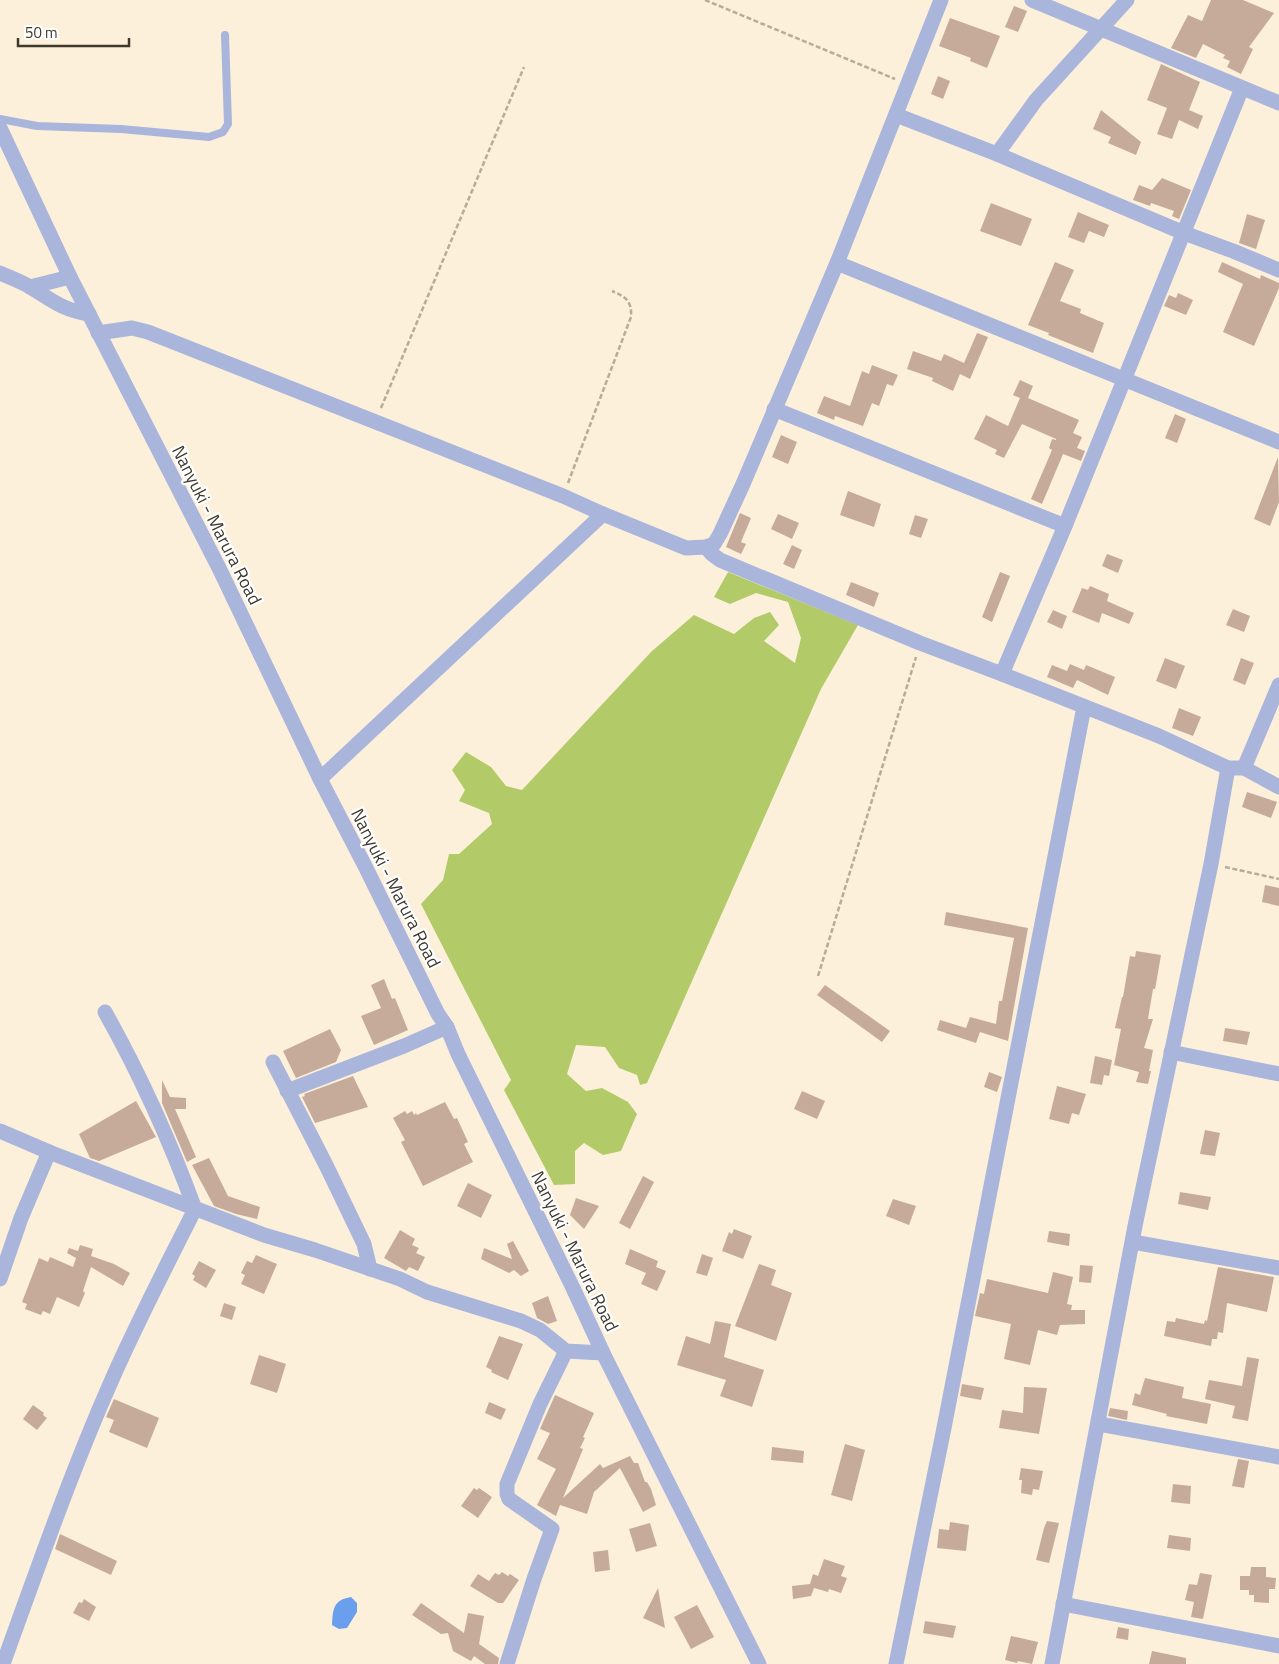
<svg xmlns="http://www.w3.org/2000/svg" width="1279" height="1664" font-family="'Titillium Web',sans-serif">
  <rect width="100%" height="100%" fill="#fcf0db"/>
  <path fill="#b2cb68" d="M728 572 858 625 821 689 647 1083 640 1085 637 1075 619 1068 605 1047 576 1045 567 1074 586 1091 602 1088 628 1102 637 1114 621 1151 603 1155 584 1143 575 1151V1184L554 1185 504 1090 511 1080 421 904 443 880 449 854H459L492 824 489 813 459 801 465 790 452 770 466 752 491 767 506 786 522 790 652 651 694 615 734 634 754 618 770 612 779 625 764 641 795 663 801 638 788 602 756 593 730 604 714 597Z"/>
  <path fill="#6a9fed" d="M351 1597 357 1603V1612L347 1628 339 1629 332 1625C333 1609 333 1600 351 1597Z"/>
  <g fill="#c6ab9a">
    <path d="M1211 0H1243L1274 13 1249 47 1253 49 1241 74 1227 67 1230 61 1223 58 1225 55 1203 44 1196 58 1171 48 1188 15 1202 21Z"/>
    <path d="M1014 6 1027 11 1018 32 1005 27Z"/>
    <path d="M950 18 1000 36 987 68 970 61 971 58 939 46Z"/>
    <path d="M1161 64 1200 82 1189 110 1203 116 1198 129 1179 120 1172 139 1157 134 1167 108 1147 100Z"/>
    <path d="M938 76 950 81 943 99 931 94Z"/>
    <path d="M1101 110 1141 142 1136 155 1108 143 1111 137 1093 129Z"/>
    <path d="M1162 178 1191 190 1179 219 1172 216 1174 211 1151 203 1150 206 1133 200 1139 185 1152 190Z"/>
    <path d="M991 203 1032 219 1021 246 980 231Z"/>
    <path d="M1078 212 1109 225 1104 237 1089 231 1084 243 1068 237Z"/>
    <path d="M1247 214 1265 220 1256 249 1239 243Z"/>
    <path d="M1055 262 1074 270 1060 301 1081 309 1080 313 1104 323 1093 353 1048 335 1049 333 1028 325Z"/>
    <path d="M1222 262 1260 279 1261 275 1279 283V288L1254 346 1223 332 1243 284 1218 272Z"/>
    <path d="M1178 293 1193 300 1186 315 1164 306 1169 295 1176 298Z"/>
    <path d="M977 333 988 337 970 379 960 374 953 391 932 381 933 378 907 369 913 351 941 361 944 354 964 363Z"/>
    <path d="M872 365 898 375 893 386 887 384 879 406 872 403 863 426 835 416 834 420 817 413 824 396 850 406 862 371 869 374Z"/>
    <path d="M1020 380 1033 386 1028 398 1079 420 1073 433 1082 437 1077 448 1085 451 1081 461 1063 454 1042 504 1031 499 1052 450 1049 448 1052 439 1056 440V439L1022 424 1004 458 995 454 997 450 974 439 986 415 1008 426 1020 398 1013 395Z"/>
    <path d="M1175 414 1186 419 1177 443 1165 438Z"/>
    <path d="M781 435 797 442 788 464 772 457Z"/>
    <path d="M1278 457 1279 502 1270 526 1254 519Z"/>
    <path d="M848 491 881 504 874 527 840 515Z"/>
    <path d="M740 513 751 518 741 542 746 544 741 554 726 547Z"/>
    <path d="M778 514 799 523 792 539 771 529Z"/>
    <path d="M915 515 928 519 921 538 909 534Z"/>
    <path d="M792 545 802 550 794 569 783 564Z"/>
    <path d="M1107 554 1123 560 1118 573 1102 566Z"/>
    <path d="M1000 572 1010 576 992 622 982 617Z"/>
    <path d="M851 582 879 593 874 607 846 595Z"/>
    <path d="M1090 586 1109 594 1107 601 1134 613 1129 624 1102 613 1099 623 1072 612 1082 588 1088 590Z"/>
    <path d="M1233 609 1250 616 1244 632 1226 625Z"/>
    <path d="M1053 610 1067 616 1062 629 1047 622Z"/>
    <path d="M1165 658 1185 666 1176 689 1156 681Z"/>
    <path d="M1241 658 1254 663 1245 685 1233 680Z"/>
    <path d="M1070 664 1084 670 1086 665 1115 677 1108 695 1077 680 1073 688 1047 677 1052 665 1067 671Z"/>
    <path d="M1179 708 1201 717 1193 736 1172 728Z"/>
    <path d="M1247 792 1277 802 1271 818 1242 807Z"/>
    <path d="M1265 885 1279 888V906L1262 902Z"/>
    <path d="M946 912 1028 928 1008 1041 980 1032 976 1043 937 1030 940 1020 966 1028 970 1017 996 1024 999 1001H1002L1014 938 944 925Z"/>
    <path d="M1136 951 1161 955 1156 984 1155 989H1153L1148 1019H1153L1144 1048 1153 1050 1149 1071H1151L1148 1084 1136 1082 1139 1072 1114 1065 1121 1029 1115 1028 1122 997H1123L1130 956 1135 957Z"/>
    <path d="M384 979 392 999 395 998 408 1030 374 1045 361 1016 381 1008 371 985Z"/>
    <path d="M825 985 890 1031 882 1042 817 995Z"/>
    <path d="M1225 1028 1250 1032 1247 1045 1223 1041Z"/>
    <path d="M330 1029 341 1050 336 1062 296 1078 283 1051Z"/>
    <path d="M1095 1056 1112 1060 1109 1076 1104 1075 1102 1085 1090 1083Z"/>
    <path d="M989 1072 1002 1077 997 1092 984 1087Z"/>
    <path d="M353 1076 368 1107 315 1123 302 1097 305 1096 304 1094Z"/>
    <path d="M162 1080 170 1097 186 1098V1109H175L196 1157 187 1162 162 1103Z"/>
    <path d="M1057 1086 1086 1094 1079 1115 1072 1113 1069 1124 1049 1119Z"/>
    <path d="M802 1091 825 1101 817 1119 794 1109Z"/>
    <path d="M136 1101 156 1137 99 1161 90 1158 79 1134Z"/>
    <path d="M445 1102 454 1119 457 1118 468 1142 464 1144 473 1162 423 1186 401 1142 405 1140 393 1118 405 1111 407 1114 412 1111 414 1115 416 1113 417 1115Z"/>
    <path d="M1205 1130 1220 1133 1215 1156 1200 1154Z"/>
    <path d="M209 1158 228 1196 260 1207 257 1219 236 1214 214 1206 192 1165Z"/>
    <path d="M643 1176 654 1182 630 1229 619 1223Z"/>
    <path d="M468 1183 492 1195 481 1218 457 1206Z"/>
    <path d="M1180 1192 1211 1197 1208 1210 1178 1204Z"/>
    <path d="M576 1198 599 1206 584 1229 570 1215Z"/>
    <path d="M893 1199 916 1206 909 1225 886 1216Z"/>
    <path d="M734 1229 752 1236 743 1259 722 1251 729 1232 732 1234Z"/>
    <path d="M400 1230 415 1239 412 1245 419 1248 416 1253 425 1257 418 1271 409 1267 406 1271 384 1258Z"/>
    <path d="M1049 1231 1070 1234 1069 1246 1047 1242Z"/>
    <path d="M513 1241 529 1271 521 1276 514 1270 509 1273 481 1259 484 1248 512 1259 507 1244Z"/>
    <path d="M80 1245 93 1249 91 1256 114 1264 130 1273 123 1286 91 1267 83 1291 85 1293 79 1307 57 1297 50 1314 43 1311 41 1315 25 1309 27 1304 22 1302 39 1258 48 1262 50 1257 73 1267 76 1258 67 1253 69 1248 78 1251Z"/>
    <path d="M630 1249 658 1261 656 1267 666 1271 657 1291 641 1284 646 1273 625 1264Z"/>
    <path d="M702 1254 713 1258 707 1276 696 1273Z"/>
    <path d="M256 1255 277 1264 264 1294 241 1284 245 1275 241 1273 247 1261 252 1263Z"/>
    <path d="M199 1261 216 1270 206 1288 193 1280 195 1276 192 1274Z"/>
    <path d="M759 1264 776 1270 771 1285 792 1293 776 1341 735 1326Z"/>
    <path d="M1080 1265 1093 1266 1091 1283 1079 1282Z"/>
    <path d="M1218 1267 1274 1277 1267 1312 1227 1303 1223 1333 1218 1332 1217 1339H1212L1211 1346 1164 1336 1167 1321 1175 1322 1176 1318 1204 1324 1205 1320 1207 1321Z"/>
    <path d="M1053 1272 1073 1277 1067 1304 1072 1305 1071 1310H1085V1324L1060 1325 1057 1335 1038 1330 1030 1365 1004 1359 1011 1324 975 1316 980 1293 984 1294 987 1279 1048 1293Z"/>
    <path d="M548 1296 557 1321 548 1324 537 1318 532 1303Z"/>
    <path d="M224 1303 236 1307 232 1320 220 1316Z"/>
    <path d="M715 1321 731 1324 724 1357 764 1370 752 1407 720 1396 726 1380 677 1365 686 1336 710 1344Z"/>
    <path d="M499 1336 523 1344 508 1380 491 1372 492 1370 486 1367Z"/>
    <path d="M259 1355 286 1364 277 1393 250 1384Z"/>
    <path d="M1247 1357 1259 1359 1248 1421 1232 1418 1235 1406 1205 1399 1209 1380 1242 1386Z"/>
    <path d="M1145 1378 1184 1387 1182 1398 1211 1404 1207 1424 1166 1416 1167 1414 1132 1405 1135 1393 1140 1395Z"/>
    <path d="M962 1384 984 1388 981 1400 960 1396Z"/>
    <path d="M1024 1387 1047 1388 1039 1434 999 1428 1002 1410 1023 1413Z"/>
    <path d="M555 1395 594 1413 583 1437 585 1438 580 1448 583 1449 563 1498 600 1464 603 1468 630 1456 634 1463H638L645 1482H647L651 1489 656 1505 643 1512 620 1468 594 1492 587 1514 560 1505 556 1516 537 1505 556 1469 537 1459 550 1433 540 1429Z"/>
    <path d="M114 1399 159 1418 147 1448 109 1432 114 1420 106 1417Z"/>
    <path d="M489 1402 506 1409 501 1420 485 1413Z"/>
    <path d="M33 1405 44 1413 43 1415 47 1418 37 1430 23 1419Z"/>
    <path d="M1110 1408 1128 1411 1127 1420 1108 1416Z"/>
    <path d="M845 1444 865 1450 852 1501 831 1495Z"/>
    <path d="M772 1447 804 1451 803 1463 771 1460Z"/>
    <path d="M1238 1459 1249 1461 1244 1488 1232 1486Z"/>
    <path d="M1021 1468 1043 1471 1039 1490 1033 1489 1032 1495 1021 1493 1022 1480H1019Z"/>
    <path d="M1173 1484 1191 1486 1190 1504 1171 1502Z"/>
    <path d="M474 1488 477 1490 479 1488 492 1497 478 1518 461 1506Z"/>
    <path d="M1047 1521 1059 1523 1049 1563 1036 1560 1044 1528Z"/>
    <path d="M950 1522 969 1525 966 1551 937 1548 939 1529 949 1530Z"/>
    <path d="M650 1523 657 1546 636 1552 629 1529Z"/>
    <path d="M60 1534 117 1561 111 1575 55 1549Z"/>
    <path d="M1169 1535 1191 1538 1190 1551 1167 1548Z"/>
    <path d="M608 1550 610 1570 595 1572 593 1552Z"/>
    <path d="M824 1559 845 1566 841 1576 847 1578 841 1593 829 1589 828 1592 814 1588 811 1596 793 1599 792 1586 810 1584 813 1574 818 1576Z"/>
    <path d="M1251 1567H1266V1577L1276 1578 1275 1589H1269V1603L1254 1602V1595H1249V1590H1240V1576H1250Z"/>
    <path d="M502 1572 508 1576 510 1574 519 1580 503 1603H498L470 1586 478 1574 489 1581 495 1573 499 1575Z"/>
    <path d="M1200 1573 1212 1575 1203 1619 1191 1617 1194 1602 1185 1600 1189 1584 1197 1585Z"/>
    <path d="M658 1588 665 1628 643 1618Z"/>
    <path d="M84 1599 96 1607 89 1621 73 1613 79 1602 82 1603Z"/>
    <path d="M421 1603 464 1633 468 1613 484 1616 479 1644 499 1658 498 1664H485L474 1656 471 1661 453 1651 448 1633 441 1634 412 1615Z"/>
    <path d="M697 1605 714 1637 691 1649 674 1617Z"/>
    <path d="M925 1621 956 1626 953 1638 923 1633Z"/>
    <path d="M1118 1627 1129 1629 1128 1640 1116 1638Z"/>
    <path d="M1011 1636 1038 1642 1032 1664 1018 1661 1017 1663 1005 1660Z"/>
    <path d="M1152 1651 1186 1658V1664H1149Z"/>
  </g>
  <g fill="none" stroke-linecap="round" stroke-linejoin="round">
    <g stroke="#b6ac9b" stroke-width="2.5" stroke-dasharray="5 2.5" stroke-linecap="butt">
      <path d="M705 0 895 79"/>
      <path d="M381 408 524 67"/>
      <path d="M568 483 631 317C632 301 626 297 612 291"/>
      <path d="M1225 867 1279 879"/>
      <path d="M818 976 916 657"/>
    </g>
    <path stroke="#aab5dc" stroke-width="8" d="M0 119 37 126 121 129 209 137 223 132 228 124 225 35"/>
    <g stroke="#aab5dc" stroke-width="15">
      <path d="M1032 0 1279 103"/>
      <path d="M896 115 997 154 1184 233 1233 251 1279 270"/>
      <path d="M997 154 1036 100 1127 0"/>
      <path d="M837 263 1279 442"/>
      <path d="M0 273C11 278 22 282 32 288 53 301 63 310 89 314"/>
      <path d="M30 287 70 277"/>
      <path d="M98 333 132 328 148 332 563 496 603 514 686 548 706 547 714 544 720 534 743 484 837 263 941 0"/>
      <path d="M774 409 1065 526"/>
      <path d="M706 547 712 554 720 560 920 643 1002 674 1159 736 1228 768H1244L1279 787"/>
      <path d="M1002 674 1065 526 1242 88"/>
      <path d="M1244 768 1279 685"/>
      <path d="M320 779 603 514"/>
      <path d="M1171 1052 1279 1074"/>
      <path d="M273 1062 326 1165 364 1244 370 1269"/>
      <path d="M287 1091 404 1046 447 1027"/>
      <path d="M0 1131 49 1152 264 1235 315 1250 400 1279 427 1292 521 1321 540 1330 566 1351 603 1353"/>
      <path d="M1133 1242 1279 1268"/>
      <path d="M0 1279 21 1218 49 1152"/>
      <path d="M1099 1424 1279 1457"/>
      <path d="M1063 1604 1279 1646"/>
      <path d="M3 1664C37 1570 70 1475 110 1384 136 1324 166 1267 195 1209 170 1141 141 1076 105 1012"/>
      <path d="M507 1664 534 1579 552 1529 509 1499 507 1494V1484L540 1404 566 1351"/>
      <path d="M896 1664 943 1433 1084 707"/>
      <path d="M1052 1664 1135 1226 1211 864 1228 768"/>
    </g>
    <path stroke="#aab5dc" stroke-width="15" d="M0 128 70 277 219 568 320 779 365 866 438 1014 447 1027 458 1054 573 1288 603 1353 759 1664"/>
  </g>
  <g text-anchor="middle" dominant-baseline="central" stroke-width="4.5" stroke-linejoin="round" paint-order="stroke">
    <g font-size="18" fill="#3e382d" stroke="#fff">
      <text transform="translate(217 525) rotate(63)">Nanyuki - Marura Road</text>
      <text transform="translate(396 888) rotate(63)">Nanyuki - Marura Road</text>
      <text transform="translate(575 1251) rotate(64)">Nanyuki - Marura Road</text>
    </g>
  </g>
  <path d="M18 38v8h111v-8" fill="none" stroke="#3e382d" stroke-width="2.5"/>
  <text x="25" y="38" font-size="15" fill="#3e382d" stroke="#ffffff" stroke-width="4" paint-order="stroke">50 m</text>
</svg>
